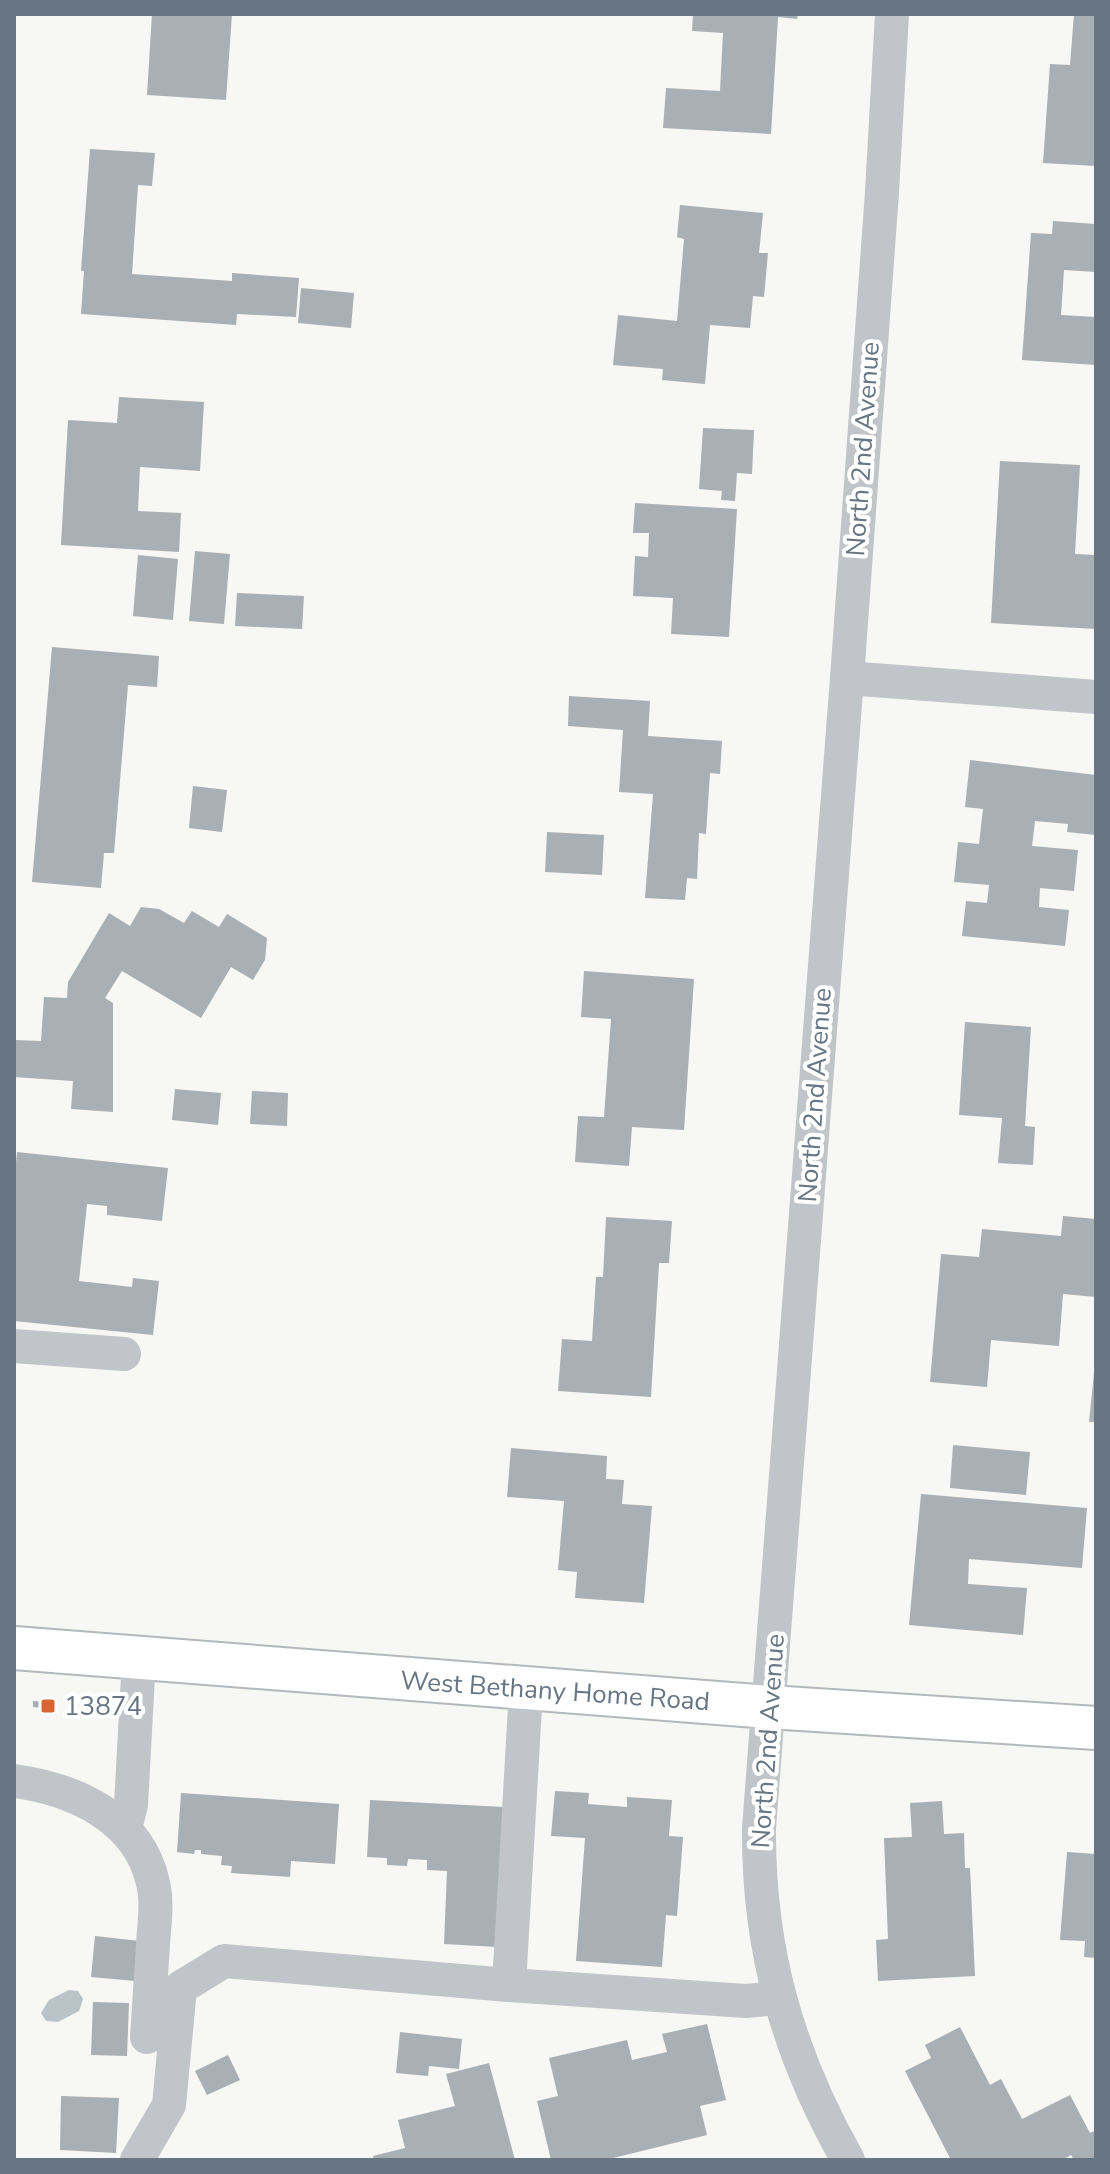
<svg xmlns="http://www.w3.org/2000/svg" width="1110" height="2174" font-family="'Nunito Sans',sans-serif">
  <rect width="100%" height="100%" fill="#f7f7f4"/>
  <path fill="#bac3c8" d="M69 1990 78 1991 83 1999 79 2011 58 2022 46 2021 41 2013 49 2000Z"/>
  <g fill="#a8afb5">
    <path d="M152 14H232L226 100 147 95Z"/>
    <path d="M693 14H798L797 19 778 17 771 134 663 128 666 88 720 91 723 33 692 31Z"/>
    <path d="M1074 14H1096V166L1043 163 1050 64 1070 65Z"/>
    <path d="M90 149 155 153 152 186 138 185 132 274 232 281V273L299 278 296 317 237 314 236 325 81 314 84 271H81Z"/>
    <path d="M680 205 763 213 759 253H768L764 297 753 296 750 328 710 325 705 384 662 380 663 369 613 365 618 315 677 321 684 239 677 237Z"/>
    <path d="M1053 221 1096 224V272L1064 270 1061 315 1096 317V365L1022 360 1031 233 1052 234Z"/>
    <path d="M301 288 354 293 351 328 298 323Z"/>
    <path d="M119 397 204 402 200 471 140 467 138 511 181 513 179 552 61 545 68 420 117 423Z"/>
    <path d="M703 428 754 430 752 474 737 473 735 501 721 500 722 491 699 489Z"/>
    <path d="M1000 461 1080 465 1075 554 1096 555V629L991 623Z"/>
    <path d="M635 503 737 509 729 637 671 634 673 598 633 596 635 556 648 557 649 533H633Z"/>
    <path d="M195 551 230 554 224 624 189 621Z"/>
    <path d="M138 555 178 559 173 620 133 616Z"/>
    <path d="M237 593 304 596 302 629 235 626Z"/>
    <path d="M52 647 159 656 157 687 128 685 114 853H104L101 888 32 882Z"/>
    <path d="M569 696 650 701 648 736 722 741 720 774 710 773 706 834 699 833 697 879 687 878 685 900 645 898 653 794 619 792 623 730 568 726Z"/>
    <path d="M970 760 1096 775V835L1067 832 1068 824 1035 821 1032 846 1078 850 1074 891 1040 888 1039 907 1069 910 1065 946 962 936 966 901 987 903 989 885 954 882 958 842 979 844 983 809 965 807Z"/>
    <path d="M193 786 227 790 222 832 189 828Z"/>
    <path d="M547 832 604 835 602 875 545 872Z"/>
    <path d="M141 907 159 909 184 923 192 911 219 927 227 914 267 938 265 960 253 980 231 967 201 1018 122 971 105 998 113 1003V1112L71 1109 73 1081 14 1077V1040L41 1041 44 997 67 998 68 982 109 913 130 926Z"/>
    <path d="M584 971 694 979 684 1130 632 1127 629 1166 575 1162 578 1116 604 1117 611 1019 581 1017Z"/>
    <path d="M965 1022 1031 1027 1025 1126 1035 1127 1033 1165 998 1163 1002 1118 959 1115Z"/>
    <path d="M175 1089 221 1093 218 1125 172 1120Z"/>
    <path d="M252 1091 288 1093 287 1126 250 1124Z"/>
    <path d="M17 1152 168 1168 162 1221 107 1215V1206L87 1204 79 1281 132 1287 133 1278 159 1281 153 1335 14 1321V1183Z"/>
    <path d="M1063 1216 1096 1219V1297L1063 1294 1059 1346 991 1340 987 1387 930 1382 941 1254 979 1257 982 1229 1061 1236Z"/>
    <path d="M606 1217 672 1221 669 1263H659L651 1397 558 1391 562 1339 592 1341 596 1277H603Z"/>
    <path d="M1094 1373H1096V1422H1089Z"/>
    <path d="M953 1445 1030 1452 1026 1495 950 1488Z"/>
    <path d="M511 1448 607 1456 606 1479 624 1480 622 1504 652 1506 644 1603 575 1598 577 1572 558 1570 564 1501 507 1497Z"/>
    <path d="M921 1494 1087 1508 1082 1568 969 1559 968 1584 1027 1588 1023 1635 909 1625Z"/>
    <path d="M33 1701 51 1702V1709L33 1707Z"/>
    <path d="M555 1791 589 1793 588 1804 627 1807V1797L672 1800 669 1836 683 1837 677 1916 666 1915 662 1967 576 1961 585 1838 551 1836Z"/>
    <path d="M181 1793 339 1804 335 1864 291 1861 290 1877 231 1873 232 1866 221 1865 222 1856 201 1854V1850H195L194 1854 177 1852Z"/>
    <path d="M370 1800 504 1807 497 1947 444 1944 447 1871 427 1870V1860L408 1859 407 1866 387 1865V1858L367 1857Z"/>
    <path d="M942 1801 944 1834 964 1833 965 1868H970L975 1976 878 1981 876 1940 888 1939 884 1838 912 1837 910 1803Z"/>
    <path d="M1067 1852 1096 1854V1958L1084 1957 1085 1941 1060 1940Z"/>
    <path d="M95 1936 140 1941 135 1981 91 1977Z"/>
    <path d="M93 2002 129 2003 127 2056 91 2055Z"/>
    <path d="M707 2024 726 2100 700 2106 707 2135 605 2160H551L537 2101 558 2096 549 2058 627 2040 632 2060 667 2052 662 2034Z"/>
    <path d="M960 2027 990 2085 1001 2079 1022 2119 1070 2095 1090 2133 1096 2130V2160H1074L1071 2155 1062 2160H951L905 2071 931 2058 925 2045Z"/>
    <path d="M400 2032 462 2039 459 2069 429 2066 428 2076 396 2073Z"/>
    <path d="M228 2055 240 2080 207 2095 195 2071Z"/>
    <path d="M489 2063 515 2160H374L373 2156 405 2148 398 2120 455 2106 446 2074Z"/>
    <path d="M61 2096 119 2098 116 2153 60 2150Z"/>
  </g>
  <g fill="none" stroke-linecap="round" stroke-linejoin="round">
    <defs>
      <path id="major" d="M14 1648 769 1707 1096 1728"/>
    </defs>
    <use href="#major" stroke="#b4b8bc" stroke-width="46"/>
    <g stroke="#c1c4c8" stroke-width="34">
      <path d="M847 678 1096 697"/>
      <path d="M14 1346 124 1354"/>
      <path d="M14 1781C74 1789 139 1818 153 1883 158 1903 154 1925 153 1945 151 1976 149 2006 147 2037"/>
      <path d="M125 1828 131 1805 139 1658"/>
      <path d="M509 1985 526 1689"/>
      <path d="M137 2160 169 2105 180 1988 224 1961 509 1985 746 2001 779 1998"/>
      <path d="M848 2160C788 2054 758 1950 759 1828L847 678 882 192 892 14"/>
    </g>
    <use href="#major" stroke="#fff" stroke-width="42"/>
  </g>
  <rect fill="#d96632" stroke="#fff" stroke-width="3" x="40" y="1698" width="16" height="16" rx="4"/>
  <g text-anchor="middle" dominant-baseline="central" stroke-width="8" stroke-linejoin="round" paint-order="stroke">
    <g font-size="26" fill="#687583" stroke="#fff">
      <text transform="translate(863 449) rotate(-86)">North 2nd Avenue</text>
      <text transform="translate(815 1095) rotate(-86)">North 2nd Avenue</text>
      <text transform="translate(555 1691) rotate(4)">West Bethany Home Road</text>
      <text transform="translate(768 1741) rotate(-86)">North 2nd Avenue</text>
    </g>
    <g font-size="26" fill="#687583" stroke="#fff" text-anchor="start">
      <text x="64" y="1706">13874</text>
    </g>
  </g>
  <rect width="1110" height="2174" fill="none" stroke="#687583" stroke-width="32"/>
</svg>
